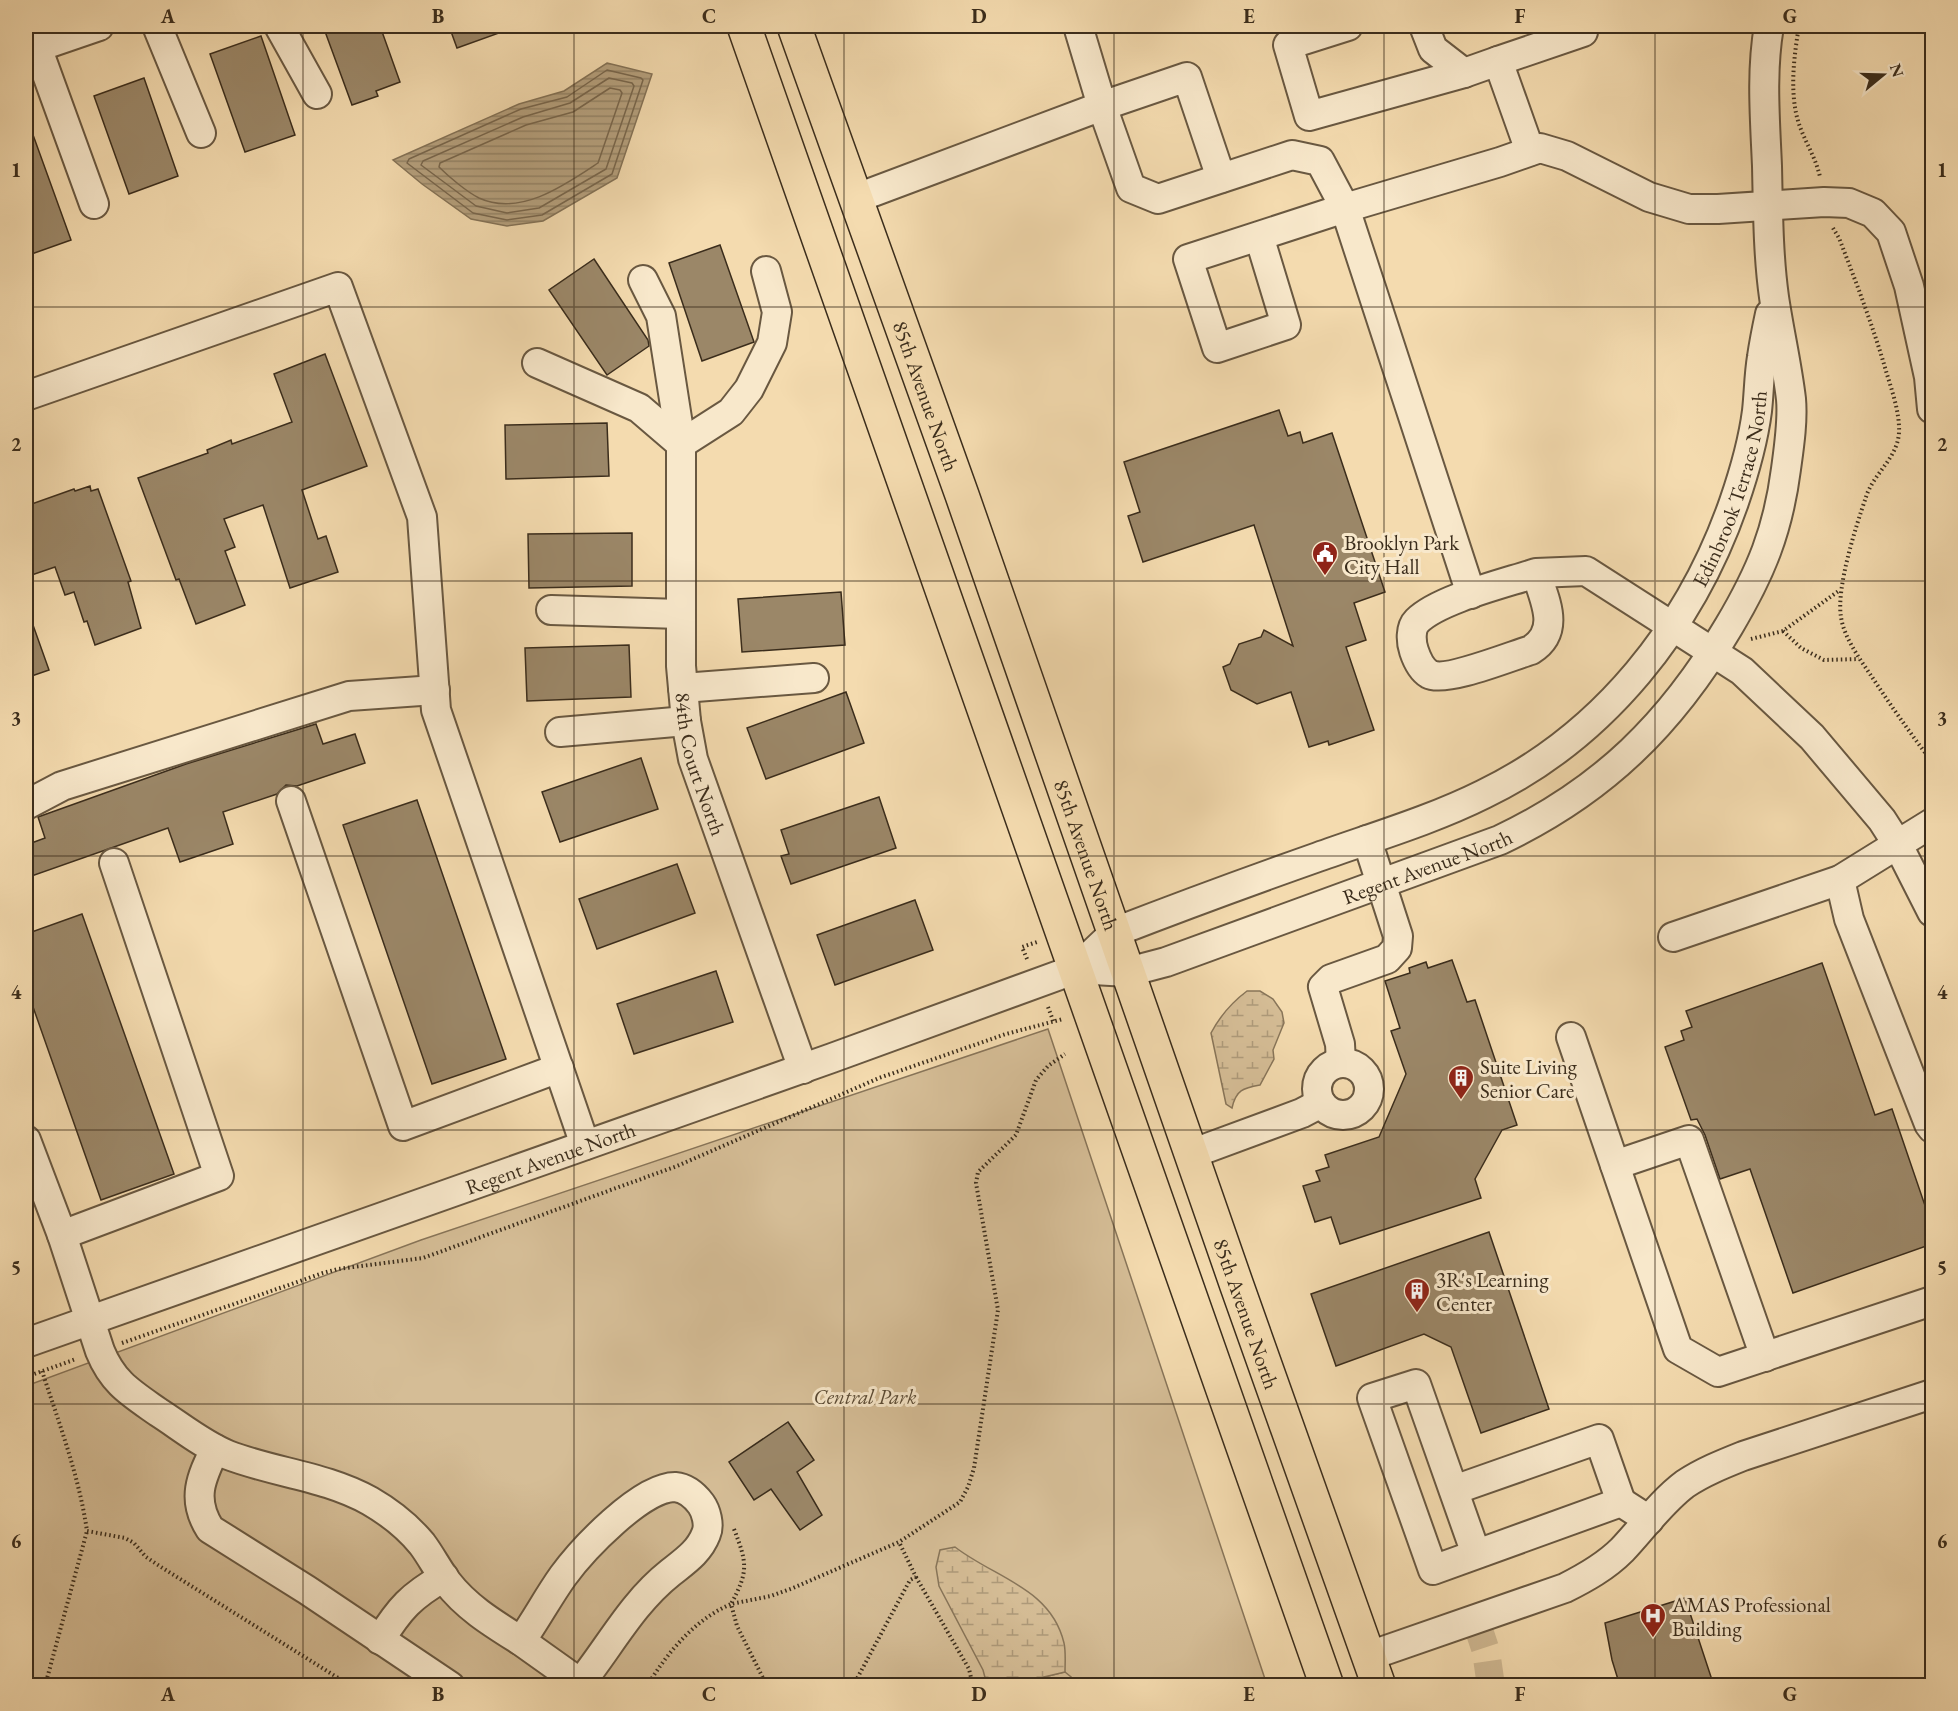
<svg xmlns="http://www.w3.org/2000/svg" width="1958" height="1711" font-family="'EB Garamond',serif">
  <defs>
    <pattern id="forest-firs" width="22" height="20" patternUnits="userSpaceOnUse" patternTransform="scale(1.5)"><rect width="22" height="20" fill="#d5bd96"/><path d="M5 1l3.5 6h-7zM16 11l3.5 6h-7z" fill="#ae9a7a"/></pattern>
    <pattern id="wetland-marsh" width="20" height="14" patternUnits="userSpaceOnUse" patternTransform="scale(1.5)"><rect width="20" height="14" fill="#d5bd96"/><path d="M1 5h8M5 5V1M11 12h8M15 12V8" fill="none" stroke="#ae9a7a"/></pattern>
    <pattern id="water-rules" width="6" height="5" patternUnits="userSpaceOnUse" patternTransform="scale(1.5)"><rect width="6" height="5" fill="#b5a07d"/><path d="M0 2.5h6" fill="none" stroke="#948366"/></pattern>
  </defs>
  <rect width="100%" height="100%" fill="#f4dbaf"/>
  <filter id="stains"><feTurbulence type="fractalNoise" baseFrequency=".00333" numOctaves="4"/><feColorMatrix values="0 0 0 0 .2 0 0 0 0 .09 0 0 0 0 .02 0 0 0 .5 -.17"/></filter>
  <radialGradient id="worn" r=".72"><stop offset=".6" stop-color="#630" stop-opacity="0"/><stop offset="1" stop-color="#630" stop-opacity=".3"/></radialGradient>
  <path fill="#d5bd96" stroke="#887559" stroke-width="1.5" d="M1048 1029 1267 1685 26 1686V1386L421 1240Z"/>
  <path fill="url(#forest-firs)" stroke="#887559" stroke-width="1.5" d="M1065 1672 1081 1685 1027 1686 1044 1677Z"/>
  <g fill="url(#wetland-marsh)" stroke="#887559" stroke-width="1.5">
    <path d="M1247 991H1260L1273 999 1282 1012 1284 1023 1273 1050 1274 1059 1260 1085C1243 1088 1236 1090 1232 1108L1226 1104 1211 1033C1220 1016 1231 1003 1247 991Z"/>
    <path d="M955 1547C995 1578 1051 1588 1064 1643 1066 1652 1065 1663 1065 1672L1044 1677 1027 1685H987L983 1670 939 1586 936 1567 940 1550Z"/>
  </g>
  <path fill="url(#water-rules)" stroke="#847256" stroke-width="1.5" d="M607 63 652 74 617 178 543 221 507 226 471 219 422 184 393 160 519 104 564 91Z"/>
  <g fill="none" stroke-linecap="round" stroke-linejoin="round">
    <g stroke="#78664c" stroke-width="1.5">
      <path d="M607 70 641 78 643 80 612 174 542 215 507 220 473 213 407 163 409 159 521 109 567 97Z"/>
      <path d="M609 78 632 83 634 86 606 169 539 208 507 213 476 206 421 165 423 161 523 117 570 103Z"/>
      <path d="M610 88 620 90 622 93 598 163C565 185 520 217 479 198 467 192 449 177 439 167L440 163 526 125 573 112Z"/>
    </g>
  </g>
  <g fill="#9b8768" stroke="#3b2d1c" stroke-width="1.5">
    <path d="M323 26H380L400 82 376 91 378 96 352 105Z"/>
    <path d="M449 26H513V28L457 48Z"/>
    <path d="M261 36 295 135 245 152 210 54Z"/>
    <path d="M144 78 178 176 129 194 94 96Z"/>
    <path d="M26 121H28L71 240 26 256Z"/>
    <path d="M720 245 754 342 702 361 669 263Z"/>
    <path d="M594 259 648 340 649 346 607 375 549 290Z"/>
    <path d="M325 354 367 466 302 490 318 539 326 536 338 572 290 588 263 505 224 519 235 547 225 551 245 605 196 624 179 579 176 580 138 478 208 453 207 450 231 440 232 444 292 422 274 374Z"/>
    <path d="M1279 410 1288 436 1300 432 1303 443 1332 433 1385 592 1354 603 1366 640 1346 647 1374 730 1329 745 1328 741 1309 747 1291 692 1257 704 1231 690 1223 667 1230 664 1239 644 1261 637 1264 630 1293 646 1254 525 1143 562 1128 516 1140 512 1124 462Z"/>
    <path d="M607 423 609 476 506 479 505 425Z"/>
    <path d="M90 486 91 491 98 489 131 581 128 582 141 628 95 645 87 621 84 622 74 592 65 595 55 567 26 577V506L74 489 75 491Z"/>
    <path d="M632 533V586L529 588 528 534Z"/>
    <path d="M841 592 845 645 742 652 738 599Z"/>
    <path d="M28 611 49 670 26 678V612Z"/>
    <path d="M629 645 631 697 527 701 525 648Z"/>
    <path d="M846 692 864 743 766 779 747 728Z"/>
    <path d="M316 724 323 744 355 734 365 763 297 786 286 785 277 794 223 812 233 844 180 862 168 828 26 878V845L45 838 38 817 186 764Z"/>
    <path d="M641 758 658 809 560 842 542 792Z"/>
    <path d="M879 797 896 848 791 884 781 856 789 854 781 830Z"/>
    <path d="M417 800 506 1059 432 1084 343 825Z"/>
    <path d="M677 864 695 913 597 949 579 899Z"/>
    <path d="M915 900 933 950 835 985 817 935Z"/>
    <path d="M82 914 174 1174 101 1200 26 987V934Z"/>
    <path d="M1452 960 1467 1002 1475 1000 1517 1125 1502 1130 1475 1179 1481 1198 1340 1244 1331 1217 1315 1222 1303 1186 1320 1181 1316 1171 1329 1167 1325 1155 1379 1137 1406 1074 1391 1031 1400 1028 1385 981 1410 973 1409 968 1426 962 1428 968Z"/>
    <path d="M1822 963 1875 1115 1892 1109 1932 1226V1244L1793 1293 1750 1169 1720 1179 1705 1135 1697 1119 1691 1120 1665 1047 1684 1040 1681 1031 1692 1027 1686 1011Z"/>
    <path d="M716 971 733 1022 634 1054 617 1004Z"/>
    <path d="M1489 1232 1549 1409 1481 1433 1451 1347 1424 1334 1336 1366 1311 1294Z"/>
    <path d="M788 1422 814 1460 797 1472 822 1515 800 1530 771 1489 754 1500 729 1462Z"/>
    <path d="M1685 1598 1714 1686H1620L1612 1660 1605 1623Z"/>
  </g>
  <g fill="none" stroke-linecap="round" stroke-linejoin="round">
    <path stroke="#cfb892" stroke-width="28" stroke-dasharray="28 14" stroke-linecap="butt" d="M1476 1621 1486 1651 1491 1686"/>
    <defs>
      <g id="minor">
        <path d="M157 26 201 133"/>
        <path d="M279 26 317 94"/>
        <path d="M1078 26 1102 106 1187 77 1221 178"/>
        <path d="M1348 26 1288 45 1309 116 1464 73 1498 61 1530 151"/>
        <path d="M1424 26 1433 49 1464 73"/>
        <path d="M37 47 94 204"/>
        <path d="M26 51 99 26"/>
        <path d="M1498 61 1583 32 1581 26"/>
        <path d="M857 198 1102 106 1131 188 1158 199 1292 155 1320 161 1345 208 1471 594"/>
        <path d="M1259 236 1286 325 1217 348 1188 259 1345 208 1500 162 1540 148 1567 156 1649 197 1689 209H1718L1824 202 1849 203 1873 213 1891 232 1909 286 1929 377 1932 409"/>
        <path id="s1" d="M643 280 661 316 681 444V666L686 721 693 759 803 1069"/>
        <path d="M537 363 639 408 681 444"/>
        <path d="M26 396 338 287 422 517 436 710 585 1145"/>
        <path d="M681 444 731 412 749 389 772 343 777 312 766 271"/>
        <path d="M1536 573C1506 583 1439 599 1417 621 1410 628 1411 642 1414 651 1417 660 1421 669 1429 674 1445 683 1511 656 1531 650 1561 631 1545 601 1536 573L1586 571 1742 671 1812 737 1882 820 1898 845 1932 912"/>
        <path d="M551 610 680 614"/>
        <path d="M683 688 814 678"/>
        <path d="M560 732 686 721"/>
        <path d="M291 801 403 1126 559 1068"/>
        <path d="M26 805 62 786 349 696 435 690"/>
        <path d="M1840 880 1849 919 1929 1124 1932 1128"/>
        <path d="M1673 937 1840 880 1932 823"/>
        <path id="s2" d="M1076 969 1115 932C1182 906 1250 881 1318 857 1374 837 1432 820 1484 794 1604 736 1691 626 1734 502 1744 473 1753 442 1757 411 1759 393 1759 375 1762 357 1764 343 1767 328 1770 314"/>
        <path d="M1571 1037 1678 1349 1718 1372 1932 1301"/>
        <circle cx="1343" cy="1089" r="26"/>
        <path d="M1341 1063 1340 1044 1323 987 1331 979 1387 959 1397 948 1398 936 1367 840"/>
        <path d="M26 1140 62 1235 100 1351C113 1383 131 1393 158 1412 180 1426 203 1445 228 1455 275 1473 325 1476 370 1501 389 1512 408 1527 422 1544 431 1556 438 1570 447 1582 467 1608 494 1624 521 1641 536 1620 548 1597 563 1576 582 1550 641 1487 675 1487 686 1488 695 1496 701 1504 706 1511 710 1525 706 1534 699 1552 685 1561 670 1573 631 1604 609 1648 578 1686"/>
        <path d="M1191 1154 1302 1113 1321 1103"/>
        <path d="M1615 1165 1689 1140 1765 1357"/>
        <path d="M62 1235 219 1176 114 863"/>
        <path id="s3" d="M26 1343 832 1058 1076 969 1128 972 1166 962 1500 840C1603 791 1671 724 1729 626 1761 572 1778 531 1786 469 1789 447 1793 421 1791 399 1787 365 1779 331 1774 297 1768 254 1768 209 1767 166 1765 119 1761 72 1769 26"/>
        <path d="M215 1449C201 1478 191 1499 210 1529L307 1590 450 1686"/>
        <path d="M1454 1490 1599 1439 1621 1502"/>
        <path d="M1476 1554 1416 1384 1372 1398 1433 1570 1621 1502 1649 1520"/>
        <path d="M380 1640C400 1608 411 1596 444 1577"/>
        <path d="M521 1641 580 1683"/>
        <path d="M1369 1656 1565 1588C1585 1578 1605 1567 1622 1550 1642 1529 1661 1502 1685 1484 1703 1472 1723 1464 1743 1456L1932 1394"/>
      </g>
      <g id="major">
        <path d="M744 26 1327 1686"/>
        <path id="s4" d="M794 26 962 495 1237 1286 1379 1686"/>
      </g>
    </defs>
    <use href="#minor" stroke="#695841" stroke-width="32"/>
    <use href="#major" stroke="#3b2d1c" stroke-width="36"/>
    <g stroke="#3b2d1c" stroke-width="4" stroke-dasharray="1.5 3" stroke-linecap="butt">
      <path d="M1799 26C1794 56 1789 94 1799 124 1805 142 1816 158 1820 177"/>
      <path d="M1833 228 1839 238C1856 282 1873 326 1886 371 1892 391 1900 413 1899 433 1897 459 1873 474 1866 497 1856 526 1836 588 1841 617 1844 638 1860 659 1872 677 1891 706 1911 734 1932 762"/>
      <path d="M1783 631 1801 648 1824 660 1859 659"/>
      <path d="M1751 639 1783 631 1840 590"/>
      <path d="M1027 959 1022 947 1037 942"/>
      <path d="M1048 1007 1054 1023"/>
      <path d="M122 1343 323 1273 338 1269 423 1258 677 1166 879 1078 1006 1034 1063 1019"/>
      <path d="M42 1371C59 1423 79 1476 87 1531L125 1538 134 1543 146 1557 161 1567 351 1686"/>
      <path d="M26 1377 76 1359"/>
      <path d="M734 1529C747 1563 749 1571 731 1604L771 1596 793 1588 899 1542 960 1502 968 1487 974 1468 998 1310 976 1183 978 1172 1016 1135 1036 1080 1048 1066 1065 1054"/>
      <path d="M916 1577 969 1669 973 1686"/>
      <path d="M45 1686 87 1531"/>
      <path d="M647 1686C668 1652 694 1620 731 1604L737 1626 767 1686"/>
      <path d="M853 1686 910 1580 916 1577 899 1542"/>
    </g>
    <use href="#minor" stroke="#f8e8cb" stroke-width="28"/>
    <use href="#major" stroke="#f4dbaf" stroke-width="33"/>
  </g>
  <path fill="none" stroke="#3b2d1c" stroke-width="1.5" stroke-opacity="0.55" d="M303 26V1686M574 26V1686M844 26V1686M1114 26V1686M1384 26V1686M1655 26V1686M26 307H1932M26 581H1932M26 856H1932M26 1130H1932M26 1404H1932"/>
  <defs>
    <symbol id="civic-pin" viewBox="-11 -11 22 30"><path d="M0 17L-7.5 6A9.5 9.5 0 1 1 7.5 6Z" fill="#8f2418" stroke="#f8e8cb"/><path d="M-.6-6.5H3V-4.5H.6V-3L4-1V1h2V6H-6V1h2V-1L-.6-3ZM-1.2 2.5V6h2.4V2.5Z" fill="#fff"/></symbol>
    <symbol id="building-pin" viewBox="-11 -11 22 30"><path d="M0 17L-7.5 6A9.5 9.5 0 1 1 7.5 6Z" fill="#8f2418" stroke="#f8e8cb"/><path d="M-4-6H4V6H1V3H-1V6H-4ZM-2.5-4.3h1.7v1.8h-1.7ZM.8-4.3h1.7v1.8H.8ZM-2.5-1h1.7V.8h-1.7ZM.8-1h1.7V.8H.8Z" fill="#fff"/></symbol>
    <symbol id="hospital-pin" viewBox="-11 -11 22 30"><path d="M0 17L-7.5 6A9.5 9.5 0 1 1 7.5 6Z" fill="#8f2418" stroke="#f8e8cb"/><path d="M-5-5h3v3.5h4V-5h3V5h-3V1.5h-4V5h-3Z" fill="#fff"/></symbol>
  </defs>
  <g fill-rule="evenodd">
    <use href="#civic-pin" x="1310" y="539" width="30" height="40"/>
    <use href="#building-pin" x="1446" y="1063" width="30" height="40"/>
    <use href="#building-pin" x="1402" y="1276" width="30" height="40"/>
    <use href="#hospital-pin" x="1638" y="1601" width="30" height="40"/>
  </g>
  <g text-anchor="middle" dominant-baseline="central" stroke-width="6" stroke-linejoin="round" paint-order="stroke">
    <g font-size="21" fill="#3b2d1c" stroke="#f8e8cb">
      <text stroke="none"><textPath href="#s4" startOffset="393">85th Avenue North</textPath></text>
      <text stroke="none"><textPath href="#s2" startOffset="854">Edinbrook Terrace North</textPath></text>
      <text stroke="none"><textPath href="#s1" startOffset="492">84th Court North</textPath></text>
      <text stroke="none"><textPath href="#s4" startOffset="879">85th Avenue North</textPath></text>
      <text stroke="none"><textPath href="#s3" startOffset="1484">Regent Avenue North</textPath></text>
      <text stroke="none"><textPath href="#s3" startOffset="556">Regent Avenue North</textPath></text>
      <text stroke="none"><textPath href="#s4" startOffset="1365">85th Avenue North</textPath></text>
    </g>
    <g font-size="21" fill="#3b2d1c" stroke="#f8e8cb" text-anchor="start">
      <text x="1344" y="542">Brooklyn Park<tspan x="1344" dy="24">City Hall</tspan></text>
      <text x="1480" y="1066">Suite Living<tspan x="1480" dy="24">Senior Care</tspan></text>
      <text x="1436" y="1279">3R's Learning<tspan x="1436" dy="24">Center</tspan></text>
      <text x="1672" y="1604">AMAS Professional<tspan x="1672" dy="24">Building</tspan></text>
    </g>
    <g font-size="21" font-style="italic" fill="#5a4a34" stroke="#f8e8cb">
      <text x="865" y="1396">Central Park</text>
    </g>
  </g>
  <rect width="1958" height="1711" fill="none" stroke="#f4dbaf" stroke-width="66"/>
  <g transform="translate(1883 75) rotate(71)" stroke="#f8e8cb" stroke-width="4.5" paint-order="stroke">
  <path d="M0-4.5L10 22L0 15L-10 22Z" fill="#3b2d1c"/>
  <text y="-9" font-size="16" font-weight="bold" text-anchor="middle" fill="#3b2d1c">N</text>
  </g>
  <rect x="33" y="33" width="1892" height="1645" fill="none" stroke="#3b2d1c" stroke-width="2"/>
  <g font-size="20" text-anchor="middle" font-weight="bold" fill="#3b2d1c">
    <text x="168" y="23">A</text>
    <text x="438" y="23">B</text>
    <text x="709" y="23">C</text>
    <text x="979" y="23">D</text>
    <text x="1249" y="23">E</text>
    <text x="1520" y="23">F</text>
    <text x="1790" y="23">G</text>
    <text x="16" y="177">1</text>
    <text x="1942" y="177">1</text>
    <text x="16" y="451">2</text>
    <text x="1942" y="451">2</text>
    <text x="16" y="725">3</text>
    <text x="1942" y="725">3</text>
    <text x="16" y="999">4</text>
    <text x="1942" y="999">4</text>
    <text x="16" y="1274">5</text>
    <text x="1942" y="1274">5</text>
    <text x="16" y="1548">6</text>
    <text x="1942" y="1548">6</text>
    <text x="168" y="1701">A</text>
    <text x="438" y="1701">B</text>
    <text x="709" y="1701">C</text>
    <text x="979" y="1701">D</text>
    <text x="1249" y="1701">E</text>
    <text x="1520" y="1701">F</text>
    <text x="1790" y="1701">G</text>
  </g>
  <rect width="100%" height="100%" filter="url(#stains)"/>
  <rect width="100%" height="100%" fill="url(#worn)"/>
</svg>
